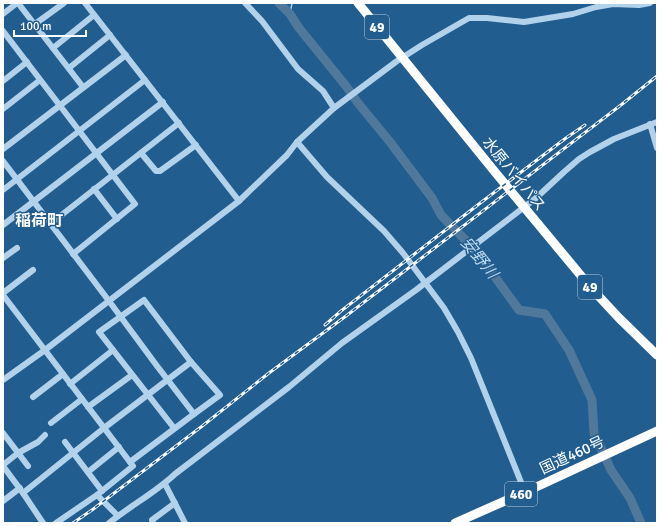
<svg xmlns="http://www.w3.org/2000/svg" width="660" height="526" font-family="Signika,'Noto Sans JP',sans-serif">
  <rect width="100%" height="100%" fill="#225d8f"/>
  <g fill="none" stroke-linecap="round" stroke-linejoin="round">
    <path stroke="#a6cfed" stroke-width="1.5" d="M290 14 292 3"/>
    <path stroke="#4f789b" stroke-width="9" d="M279 3 290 14 299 28 346 86 358 103 390 142 432 198 441 215 477 252 519 310 545 314 569 350 592 400 594 433 611 470 630 498 641 523"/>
    <g stroke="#b2d2ec" stroke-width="6">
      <path d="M18 3 83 87"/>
      <path d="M85 3 239 201"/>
      <path d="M245 3 262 21 298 69 323 91 334 108"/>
      <path d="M3 14 17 3"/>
      <path d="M35 24 64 3"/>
      <path d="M3 31 135 204 73 254"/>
      <path d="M53 48 94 15"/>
      <path d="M69 68 110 35"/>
      <path d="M3 81 27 62"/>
      <path d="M3 109 40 80"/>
      <path d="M650 124 657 148"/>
      <path d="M297 142 327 177 384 231 403 253 444 308 458 332 471 358 525 492"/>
      <path d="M3 149 126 55"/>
      <path d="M141 153 156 171H160L196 145"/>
      <path d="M3 161 109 301 157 366 194 414"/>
      <path d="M94 189 117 219"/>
      <path d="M3 190 145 80"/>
      <path d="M50 224 179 123"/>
      <path d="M3 225 163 102"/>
      <path d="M3 258 17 248"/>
      <path d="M3 293 33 270"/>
      <path d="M3 295 133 466 97 495 56 523"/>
      <path d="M3 380 45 350 239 201 287 155 297 142 334 108 397 61 422 45 469 18H487L524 22 573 14 596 7 613 4 639 5 650 3"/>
      <path d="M70 384 113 350"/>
      <path d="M33 397 63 374"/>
      <path d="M88 407 132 375"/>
      <path d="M51 423 82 399"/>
      <path d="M3 433 28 466"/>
      <path d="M65 442 102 491"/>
      <path d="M130 462 194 414 220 395 191 362 144 300 99 332 174 428"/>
      <path d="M3 465 18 453 38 442 45 435"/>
      <path d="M3 466 23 493 43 523"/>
      <path d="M88 472 119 447"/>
      <path d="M165 484 185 523"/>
      <path d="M23 493 104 428 191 362"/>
      <path d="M97 495 118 516"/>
      <path d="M3 501 20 488"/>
      <path d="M109 523C130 506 155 493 175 474L289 387 342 343 416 290 536 198 564 172 579 159 590 152 614 139 657 122"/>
      <path d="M153 523 152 520 175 503"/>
    </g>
    <g stroke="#fff" stroke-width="9">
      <path d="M358 3 495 172 592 289 619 318 657 355"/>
      <path d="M455 523 532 489 657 431"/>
    </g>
    <defs>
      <g id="rail">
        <path d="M325 325 341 311 479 204 566 138 585 125"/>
        <path d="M73 523 92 510 201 427 269 373 346 316 621 105 657 76"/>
      </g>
    </defs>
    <use href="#rail" stroke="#fff" stroke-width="3"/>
    <use href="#rail" stroke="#225d8f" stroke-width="1.5" stroke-dasharray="4.5" stroke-linecap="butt"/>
  </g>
  <g text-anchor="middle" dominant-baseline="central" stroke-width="3" stroke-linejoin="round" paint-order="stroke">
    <g fill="#225d8f" stroke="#bdcedd" stroke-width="1">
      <rect x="365" y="15" width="24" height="24" rx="3"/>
      <rect x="578" y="275" width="24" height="24" rx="3"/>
      <rect x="505" y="482" width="32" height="24" rx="3"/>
    </g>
    <g font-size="14" font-weight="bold" fill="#fff">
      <text x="377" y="27">49</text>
      <text x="590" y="287">49</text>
      <text x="521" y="494">460</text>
    </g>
    <g font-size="15" fill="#fff" stroke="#225d8f">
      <text transform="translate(514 174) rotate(51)">水原バイパス</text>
      <text transform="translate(572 455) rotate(-25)">国道460号</text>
    </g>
    <g font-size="16" font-weight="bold" fill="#fff" stroke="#225d8f">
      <text x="39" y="221">稲荷町</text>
    </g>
    <g font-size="16" font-style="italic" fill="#bedcf3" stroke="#225d8f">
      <text transform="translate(479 258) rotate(51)">安野川</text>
    </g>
  </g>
  <rect width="660" height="526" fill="none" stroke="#ffffff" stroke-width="8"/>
  <path d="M14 30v6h72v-6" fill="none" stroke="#ffffff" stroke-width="2"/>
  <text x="20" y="30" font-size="12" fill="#ffffff" stroke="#225d8f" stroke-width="3" paint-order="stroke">100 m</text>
</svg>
